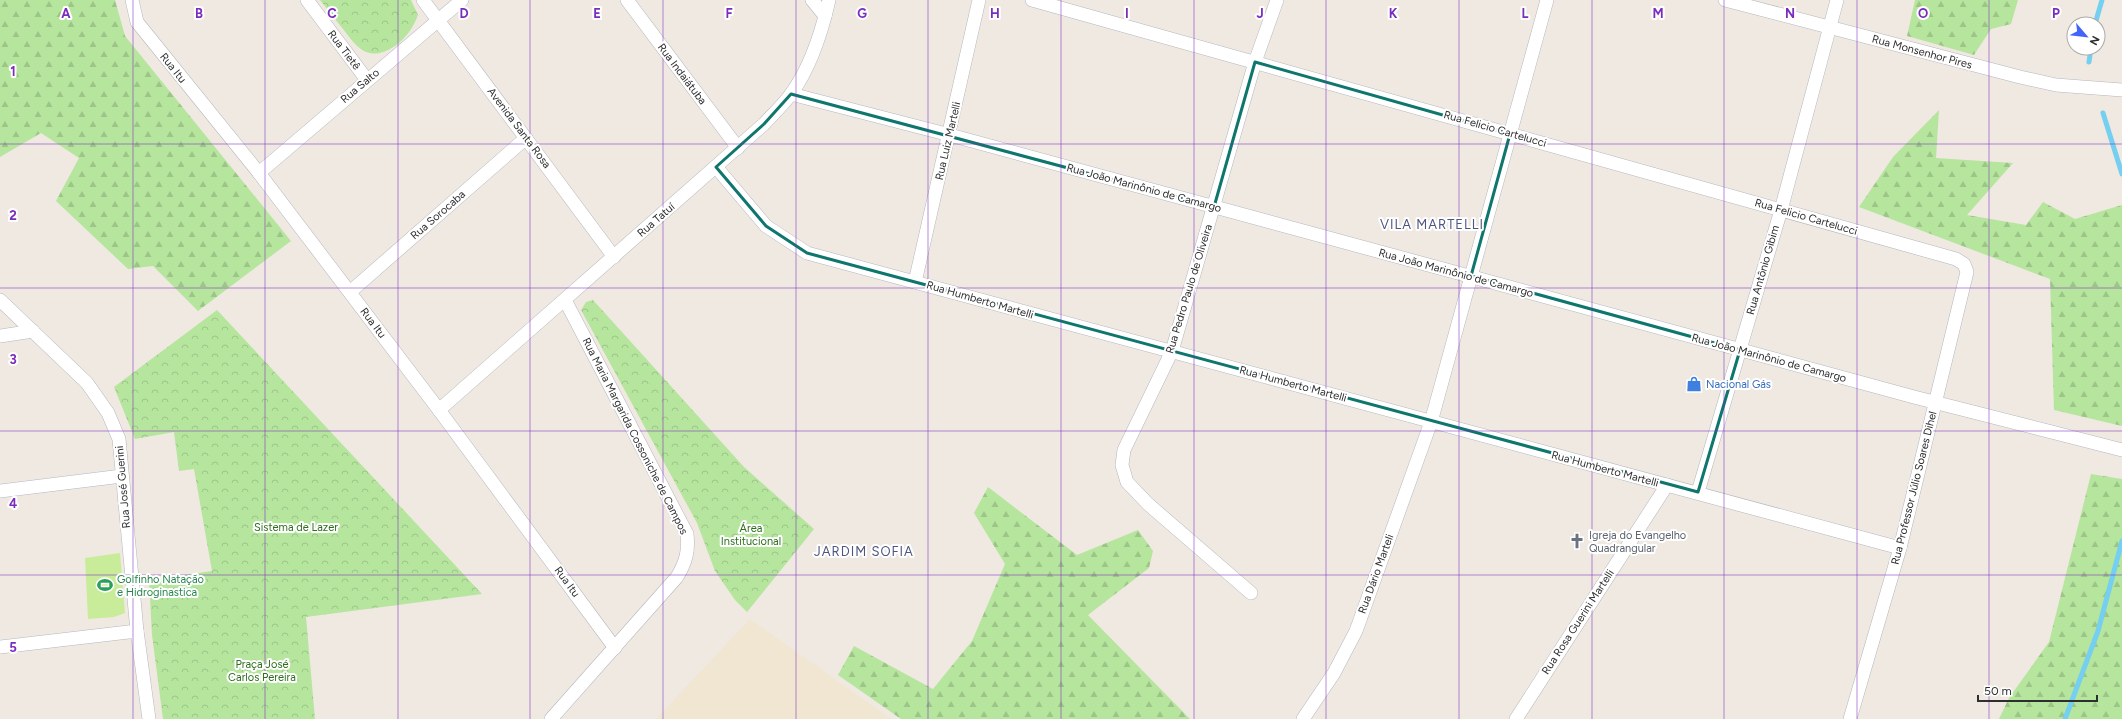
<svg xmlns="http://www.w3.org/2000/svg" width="2122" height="719" font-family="Figtree,sans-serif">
  <defs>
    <pattern id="forest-firs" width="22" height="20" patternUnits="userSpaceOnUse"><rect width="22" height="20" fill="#b6e59e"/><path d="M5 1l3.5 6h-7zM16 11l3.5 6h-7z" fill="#9dc588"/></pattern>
    <pattern id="park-crowns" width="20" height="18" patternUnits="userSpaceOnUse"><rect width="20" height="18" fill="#b6e59e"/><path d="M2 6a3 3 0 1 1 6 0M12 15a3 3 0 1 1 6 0" fill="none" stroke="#9dc588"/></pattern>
  </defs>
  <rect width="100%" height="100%" fill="#efe9e1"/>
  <path fill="#f0e6d1" d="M750 619 891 719H656Z"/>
  <g fill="url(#forest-firs)">
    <path d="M0 0H115L125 36 291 241 198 311 153 266 128 269 56 201 79 158 41 133 0 157Z"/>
    <path d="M1915 0H2018L2011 24 1991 29 1974 55 1907 36Z"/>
    <path d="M1939 110 1936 158 2013 163 1967 215 2026 225 2043 202 2075 219 2122 205V426L2054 410 2050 279 1859 207 1893 157Z"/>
    <path d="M2091 474 2122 479V719H1999L2009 698 2049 642Z"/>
    <path d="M988 487 1077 555 1138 530 1153 551 1149 568 1088 615 1190 719H901L838 675 854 646 933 689 972 641 1005 564 974 513Z"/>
  </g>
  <g fill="url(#park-crowns)">
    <path d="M320 0H411L418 15C413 28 406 38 395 46 369 63 358 49 343 29 335 19 328 10 320 0Z"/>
    <path d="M593 300 744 467 814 529 747 612 735 600 715 571 697 523 581 310 586 302Z"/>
    <path d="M217 310 482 594 306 617 315 719H163L152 635 149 580 212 571 194 469 179 471 174 432 135 439 114 387Z"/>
  </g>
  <path fill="#c9ec9a" d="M120 553 125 613 114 617 88 619 85 558Z"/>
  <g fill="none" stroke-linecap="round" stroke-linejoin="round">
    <g stroke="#75cff0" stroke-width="5">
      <path d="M2095 24 2102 0"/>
      <path d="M2089 62 2091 48"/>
      <path d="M2103 113 2122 174"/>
      <path d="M2065 719 2098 631 2122 541"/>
    </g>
    <defs>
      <g id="street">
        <path d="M132 0 137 22 259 173 439 410 615 648"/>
        <path d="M307 0 367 80"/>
        <path d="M423 0 614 257"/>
        <path d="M627 0 738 148"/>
        <path d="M812 0 825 16"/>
        <path d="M1032 0 1956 259 1964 264 1967 272 1900 548 1850 719"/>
        <path d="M1725 0 2020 77 2056 85 2122 90"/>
        <path d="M791 94 950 135 1914 397 2122 450"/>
        <path d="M716 167 766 226 807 253 1900 548"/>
        <path d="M259 173 462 0"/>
        <path d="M915 282 979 0"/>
        <path d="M350 292 526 138"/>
        <path d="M0 300 87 383 108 413 119 439 137 631 149 719"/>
        <path d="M0 336 33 331"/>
        <path d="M439 410 764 124C773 114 783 105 791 94 810 68 822 31 829 0"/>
        <path d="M0 491 122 476"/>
        <path d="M1698 492 1781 210 1837 0"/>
        <path d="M1251 593 1148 504 1127 482 1122 465 1124 450 1172 351 1255 62 1277 0"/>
        <path d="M0 647 137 631"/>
        <path d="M551 719 677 577C686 562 689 551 687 534L565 300"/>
        <path d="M1303 719 1334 673 1356 631 1431 422 1547 0"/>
        <path d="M1516 719 1667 485"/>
      </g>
    </defs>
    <use href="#street" stroke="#b4b7c1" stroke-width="14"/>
    <use href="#street" stroke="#fff" stroke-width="13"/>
  </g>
  <path fill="none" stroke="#0f766e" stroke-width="3" stroke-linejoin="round" d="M1255 62 1510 134 1471 276 1740 350 1698 492 807 253 766 226 716 167 764 124 791 94 1214 207Z"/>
  <path fill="none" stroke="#7b2cbf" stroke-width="1" stroke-opacity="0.55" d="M133 0V719M265 0V719M398 0V719M530 0V719M663 0V719M796 0V719M928 0V719M1061 0V719M1194 0V719M1326 0V719M1459 0V719M1592 0V719M1724 0V719M1857 0V719M1989 0V719M0 144H2122M0 288H2122M0 431H2122M0 575H2122"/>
  <defs>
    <symbol id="shop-bare" viewBox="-9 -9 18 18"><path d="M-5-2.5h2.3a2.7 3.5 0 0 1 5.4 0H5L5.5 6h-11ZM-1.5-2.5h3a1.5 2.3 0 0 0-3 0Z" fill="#3f7fe0" stroke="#fff" stroke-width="2.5" paint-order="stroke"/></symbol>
    <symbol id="church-bare" viewBox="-9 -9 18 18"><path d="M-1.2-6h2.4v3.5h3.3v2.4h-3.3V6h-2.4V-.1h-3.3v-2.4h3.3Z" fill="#6b7280" stroke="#fff" stroke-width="2.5" paint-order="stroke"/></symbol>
    <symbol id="stadium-bare" viewBox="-9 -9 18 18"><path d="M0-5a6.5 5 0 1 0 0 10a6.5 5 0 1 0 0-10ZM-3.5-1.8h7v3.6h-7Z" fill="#2e9e5b" stroke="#fff" stroke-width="2.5" paint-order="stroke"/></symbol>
  </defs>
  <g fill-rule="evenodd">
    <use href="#shop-bare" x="1683" y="373" width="22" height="22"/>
    <use href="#church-bare" x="1566" y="530" width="22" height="22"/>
    <use href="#stadium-bare" x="94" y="574" width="22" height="22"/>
  </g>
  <g text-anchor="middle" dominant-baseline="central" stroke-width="4" stroke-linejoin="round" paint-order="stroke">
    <g font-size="11" fill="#2e2e2e" stroke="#fff">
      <text transform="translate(344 50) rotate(53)">Rua Tietê</text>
      <text transform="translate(1922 52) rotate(15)">Rua Monsenhor Pires</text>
      <text transform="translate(173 68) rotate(51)">Rua Itu</text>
      <text transform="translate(682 74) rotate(53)">Rua Indaiátuba</text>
      <text transform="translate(360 86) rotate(-40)">Rua Salto</text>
      <text transform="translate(519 128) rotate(53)">Avenida Santa Rosa</text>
      <text transform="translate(1495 129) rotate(16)">Rua Felicio Cartelucci</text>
      <text transform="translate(948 141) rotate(-77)">Rua Luiz Martelli</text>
      <text transform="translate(1144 188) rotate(15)">Rua João Marinônio de Camargo</text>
      <text transform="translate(438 215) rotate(-41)">Rua Sorocaba</text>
      <text transform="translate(1806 217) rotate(16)">Rua Felicio Cartelucci</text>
      <text transform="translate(656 220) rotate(-41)">Rua Tatuí</text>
      <text transform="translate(1763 270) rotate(-74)">Rua Antônio Gibim</text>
      <text transform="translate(1456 273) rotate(15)">Rua João Marinônio de Camargo</text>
      <text transform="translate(1189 289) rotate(-73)">Rua Pedro Paulo de Oliveira</text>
      <text transform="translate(980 300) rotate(16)">Rua Humberto Martelli</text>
      <text transform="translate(373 323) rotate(53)">Rua Itu</text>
      <text transform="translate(1769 358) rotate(15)">Rua João Marinônio de Camargo</text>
      <text transform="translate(1293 384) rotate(15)">Rua Humberto Martelli</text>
      <text transform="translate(635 436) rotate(63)">Rua Maria Margarida Cossoniche de Campos</text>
      <text transform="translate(1605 469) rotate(15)">Rua Humberto Martelli</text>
      <text transform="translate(123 487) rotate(-95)">Rua José Guerini</text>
      <text transform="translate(1914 488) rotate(-76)">Rua Professor Júlio Soares Dihel</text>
      <text transform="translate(1376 574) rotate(-70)">Rua Dário Marteli</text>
      <text transform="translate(567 582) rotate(54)">Rua Itu</text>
      <text transform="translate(1578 622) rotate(-57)">Rua Rosa Guerini Martelli</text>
    </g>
    <g font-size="11" fill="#366cbe" stroke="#fff" text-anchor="start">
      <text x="1706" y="384">Nacional Gás</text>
    </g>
    <g font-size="11" fill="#2c6e1b" stroke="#fff">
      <text x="296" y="527">Sistema de Lazer</text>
      <text x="751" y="528">Área<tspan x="751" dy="13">Institucional</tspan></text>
      <text x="262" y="664">Praça José<tspan x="262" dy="13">Carlos Pereira</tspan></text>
    </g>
    <g font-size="11" fill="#5b616d" stroke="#fff" text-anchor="start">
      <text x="1589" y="535">Igreja do Evangelho<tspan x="1589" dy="13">Quadrangular</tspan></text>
    </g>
    <g font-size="11" fill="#27864d" stroke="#fff" text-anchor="start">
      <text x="117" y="579">Golfinho Natação<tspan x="117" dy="13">e Hidroginastica</tspan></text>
    </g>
    <g font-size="13" letter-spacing="1" fill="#4d5680" stroke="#fff">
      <text x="1432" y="224">VILA MARTELLI</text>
      <text x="864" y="551">JARDIM SOFIA</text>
    </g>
  </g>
  <g font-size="13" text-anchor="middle" font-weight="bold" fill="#7b2cbf" stroke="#fff" stroke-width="4" stroke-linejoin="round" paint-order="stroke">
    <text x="66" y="18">A</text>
    <text x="199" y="18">B</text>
    <text x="332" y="18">C</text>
    <text x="464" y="18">D</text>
    <text x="597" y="18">E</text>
    <text x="729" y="18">F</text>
    <text x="862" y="18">G</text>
    <text x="995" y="18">H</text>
    <text x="1127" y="18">I</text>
    <text x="1260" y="18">J</text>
    <text x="1393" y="18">K</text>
    <text x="1525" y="18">L</text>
    <text x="1658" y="18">M</text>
    <text x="1790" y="18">N</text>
    <text x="1923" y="18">O</text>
    <text x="2056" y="18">P</text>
    <text x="13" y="76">1</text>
    <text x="13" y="220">2</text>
    <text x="13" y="364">3</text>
    <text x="13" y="508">4</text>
    <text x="13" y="652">5</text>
  </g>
  <g transform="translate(2086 36) rotate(118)"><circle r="19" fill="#ffffff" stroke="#ababab"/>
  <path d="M0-3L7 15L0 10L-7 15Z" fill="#4264fb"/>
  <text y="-6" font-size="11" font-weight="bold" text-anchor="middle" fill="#2e2e2e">N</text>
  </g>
  <path d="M1978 695v6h119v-6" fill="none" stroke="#2e2e2e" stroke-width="2"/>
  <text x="1984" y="695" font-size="12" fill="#2e2e2e" stroke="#ffffff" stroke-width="3" paint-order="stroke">50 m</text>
</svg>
